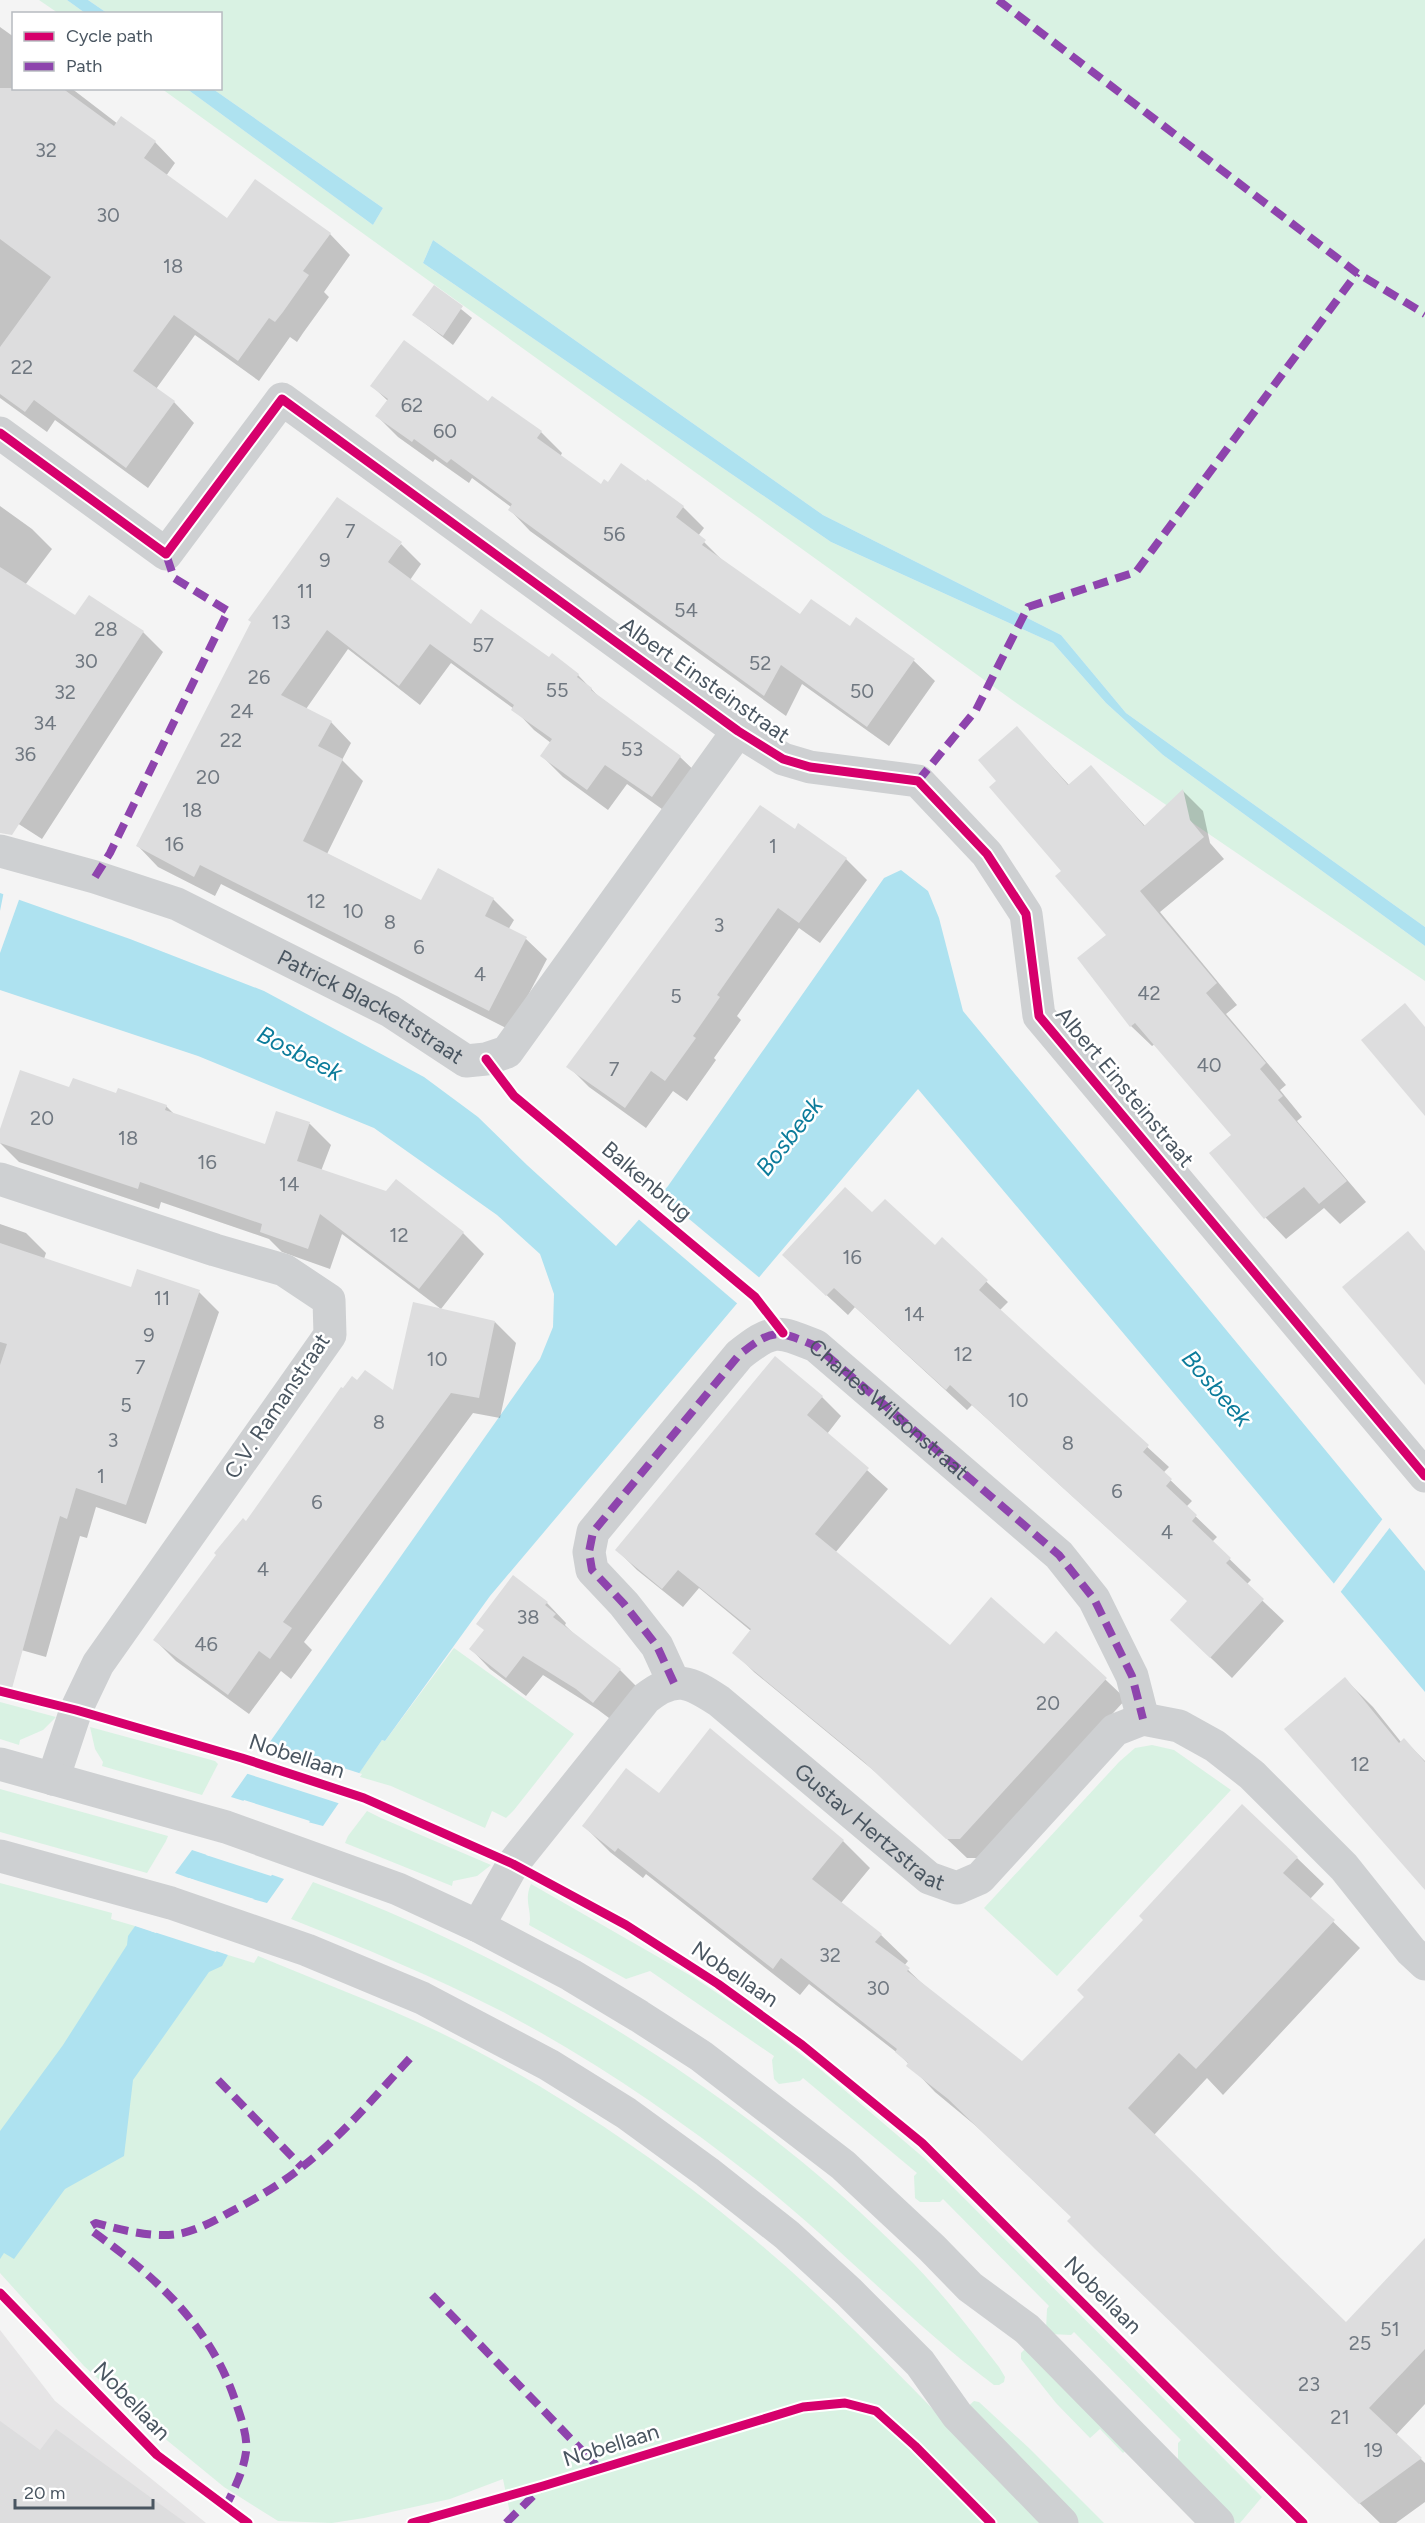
<svg xmlns="http://www.w3.org/2000/svg" width="1425" height="2523" font-family="Figtree,sans-serif">
  <rect width="100%" height="100%" fill="#f4f4f4"/>
  <path fill="#e6e5e6" d="M0 2330 55 2401 206 2523H0Z"/>
  <g fill="#d9f2e3">
    <path d="M39 0H67L85 13H58Z"/>
    <path d="M88 0H1425V927L1126 713 1061 635 823 515 433 240 423 263 831 542 1053 643 1106 703 1163 755 1425 946V981L1015 702 162 89H187L373 225 383 208 213 89 220 88V14L107 13Z"/>
    <path d="M454 1648 574 1734 514 1810 506 1818 492 1811 485 1828 391 1786 357 1776 382 1740 385 1741Z"/>
    <path d="M0 1702 56 1717 43 1730 20 1740 19 1745 0 1739Z"/>
    <path d="M90 1727 215 1761 218 1764 202 1795 102 1766 103 1762 95 1749Z"/>
    <path d="M1152 1745 1174 1750 1231 1790 1057 1976 984 1908 1119 1762 1135 1748Z"/>
    <path d="M0 1789 168 1836 166 1841 147 1873 0 1832Z"/>
    <path d="M367 1811 381 1818 491 1865 477 1876 453 1881 452 1886 345 1843 348 1836Z"/>
    <path d="M313 1882C532 1963 748 2096 913 2263 944 2295 972 2332 999 2367L1005 2377 1004 2382 999 2385H994C908 2321 837 2243 753 2177 674 2115 588 2056 499 2010 431 1975 361 1947 291 1919Z"/>
    <path d="M0 1883 112 1913 111 1919 135 1926 129 1936 222 1965 228 1955 254 1963 258 1956C318 1981 380 2004 439 2032 545 2083 658 2159 748 2234 853 2321 947 2425 1043 2523H512L503 2479 450 2499 364 2518 332 2523 278 2521 224 2487 152 2428 84 2366 0 2273Z"/>
    <path d="M531 1884 693 1977 753 2017 821 2070 924 2158 1262 2497 1240 2523H1236L1178 2464V2443L1181 2440 1074 2332 1071 2335 1050 2334 1046 2330 1047 2309 1049 2306 943 2199 940 2202H920L915 2198 914 2176 917 2173 803 2078 800 2081 779 2084 774 2079 772 2060 774 2056 650 1971 626 1979 529 1925C533 1912 523 1901 531 1884Z"/>
    <path d="M1028 2346 1128 2448 1123 2453 1100 2429 1090 2438 1056 2403 1021 2359V2353Z"/>
    <path d="M974 2401 979 2402 1030 2449 1104 2523H1077L965 2409Z"/>
  </g>
  <g fill="#aee2f0">
    <path d="M67 0H88L107 13H85Z"/>
    <path d="M187 89H213L383 208 373 225Z"/>
    <path d="M433 240 823 515 1061 635 1126 713 1425 927V946L1163 755 1106 703 1053 643 831 542 423 263Z"/>
    <path d="M901 870 928 891 939 918 963 1011 1425 1571V1692L918 1089 490 1596 385 1741 382 1740 323 1826 304 1821 267 1873 284 1879 267 1903 249 1898 213 1950 228 1955 222 1966 209 1972 133 2080 124 2156 65 2189 14 2259 4 2253 0 2259V2131L63 2045 127 1945 128 1936 135 1926 156 1933 194 1880 175 1873 192 1850 210 1856 247 1802 231 1797 540 1359 553 1327 554 1294 540 1254 497 1215 374 1128 198 1056 0 990V893L130 939 264 991 424 1077 478 1117 527 1165 616 1246 668 1186 884 878Z"/>
  </g>
  <g fill="#f4f4f4">
    <path d="M4 891 7 895 20 897 0 953V911Z"/>
    <path d="M658 1193 761 1279 739 1305 636 1217Z"/>
    <path d="M1384 1517 1391 1526 1339 1594 1332 1586Z"/>
    <path d="M266 1743 362 1774 341 1804 245 1773Z"/>
    <path d="M244 1800 310 1821 271 1871 274 1872 271 1876 206 1855Z"/>
    <path d="M189 1878 254 1899 250 1901 216 1952 151 1931 155 1929 189 1881 187 1880Z"/>
  </g>
  <g fill="#0003">
    <path d="M0 27 14 37V88H71L118 124 155 142 175 163 166 176 227 220 330 234 350 255 324 292 329 297 303 333 297 342 290 337 259 381 195 335 156 389 174 402 194 423 148 488 55 420 47 432 0 398Z"/>
    <path d="M434 287 472 318 453 345 414 315Z"/>
    <path d="M372 386 489 403 493 398 541 432 562 453 560 457 601 486 683 507 704 528 698 536 725 563 800 616 851 628 857 619 914 661 935 681 889 746 802 684 786 716 530 531 510 510 511 507 472 478 469 483 435 459 433 462 398 437 377 416 388 401Z"/>
    <path d="M0 506 32 529 52 549 25 585 76 617 143 632 163 652 42 839 0 812Z"/>
    <path d="M401 544 421 564 410 580 471 626 549 659 578 675 598 696 680 757 701 777 673 817 627 784 608 810 563 777 542 756 551 743 534 730 514 709 451 663 420 705 348 649 306 709 331 722 351 743 342 760 363 781 327 854 421 902 493 899 514 920 508 930 526 939 547 959 510 1030 221 884 215 896 158 867 138 846Z"/>
    <path d="M1017 728 1069 785 1091 767 1145 826 1183 791 1203 811 1210 843 1224 859 1160 912 1237 1005 1226 1014 1286 1085 1280 1090 1302 1117 1297 1121 1366 1202 1340 1224 1324 1208 1286 1239 1266 1218 1211 1153 1233 1135 1155 1044 1152 1046 1131 1026 1108 935 998 781Z"/>
    <path d="M795 831 846 859 867 880 820 943 799 928 737 1016 741 1020 714 1058 716 1060 687 1101 673 1091 646 1128 589 1087 568 1066Z"/>
    <path d="M70 1089 117 1095 166 1106 174 1114 266 1146 277 1113 310 1124 331 1145 321 1171 463 1233 484 1254 441 1309 342 1234 330 1269 282 1252 269 1239 161 1202 159 1209 19 1162 0 1143V1134Z"/>
    <path d="M872 1214 935 1247 942 1240 1008 1302 999 1311 1169 1467 1163 1473 1192 1501 1186 1507 1217 1537 1212 1542 1251 1580 1246 1585 1284 1621 1232 1678 1193 1641 1189 1602 972 1405 967 1410 855 1307 848 1315 805 1275Z"/>
    <path d="M0 1224 26 1233 46 1253 44 1259 132 1289 199 1292 219 1312 146 1524 96 1507 87 1538 80 1536 46 1657 0 1644Z"/>
    <path d="M495 1322 516 1343 500 1418 473 1413 304 1642 312 1650 291 1679 281 1671 249 1714 176 1661 155 1640 218 1555 246 1523 357 1382 394 1393Z"/>
    <path d="M822 1397 841 1416 827 1434 888 1489 835 1553 950 1647 1044 1646 1056 1633 1126 1699 980 1858H967L884 1779 754 1672 734 1652 751 1631 699 1588 683 1607 637 1570 617 1550Z"/>
    <path d="M514 1577 547 1603 566 1623 565 1625 574 1634 620 1670 639 1689 613 1721 597 1709 543 1675 526 1696 490 1669 471 1649 485 1631Z"/>
    <path d="M1345 1679 1373 1707 1401 1742 1404 1740 1425 1761V1889Z"/>
    <path d="M710 1730 843 1841 870 1868 841 1903 881 1935 908 1961 904 1966 930 1991 1022 2063 1297 1858 1324 1884 1310 1899 1360 1948 1223 2095 1207 2078 1154 2135 1346 2324 1425 2241V2404L1396 2435 1425 2463V2502L1396 2523H1380L1123 2275 1072 2217 976 2126 935 2092 900 2055 809 1984 800 1995 646 1874 643 1878 610 1852 584 1826 659 1795Z"/>
  </g>
  <g fill="#ddddde">
    <path d="M0 88H62L114 126 121 116 156 141 144 158 227 218 255 179 331 233 303 271 309 275 283 312 275 322 269 318 238 361 174 315 133 371 175 401 126 468 34 400 25 412 0 394V347L51 277 0 239Z"/>
    <path d="M434 285 463 306 443 336 412 315Z"/>
    <path d="M404 340 488 401 492 396 542 431 537 438 601 484 604 479 608 482 621 463 646 481 647 479 684 506 676 517 706 540 702 545 800 614 811 599 850 626 856 617 915 659 867 727 781 665 764 696 508 510 512 504 451 459 447 463 414 439 412 442 375 416 388 399 370 386Z"/>
    <path d="M337 497 402 542 388 562 471 624 481 609 549 657 552 653 579 674 577 677 592 688 591 690 681 756 652 797 605 765 587 790 540 756 552 739 511 710 514 705 430 644 399 686 327 630 281 695 332 721 318 746 343 759 303 841 421 900 438 868 494 898 485 916 527 937 489 1011 200 865 194 877 136 846 251 622 248 620Z"/>
    <path d="M0 567 75 615 89 595 144 631 12 835 0 833Z"/>
    <path d="M1017 726 1068 785 1091 765 1144 826 1183 789 1190 820 1204 837 1140 891 1217 983 1206 993 1266 1063 1260 1069 1283 1096 1278 1100 1347 1181 1319 1204 1304 1187 1264 1219 1209 1153 1231 1135 1135 1023 1130 1027 1077 958 1106 935 1055 876 1061 871 989 787 996 781 978 760Z"/>
    <path d="M760 805 795 829 798 823 847 858 799 923 778 908 717 995 720 997 693 1036 696 1038 665 1081 651 1071 625 1108 566 1067Z"/>
    <path d="M1405 1003 1425 1027V1116L1361 1040Z"/>
    <path d="M20 1070 69 1087 73 1078 116 1093 118 1088 167 1105 165 1110 265 1144 276 1111 310 1122 297 1161 386 1191 396 1179 464 1232 419 1289 320 1214 308 1249 260 1232 262 1224 140 1182 138 1189 0 1143V1129Z"/>
    <path d="M845 1187 872 1212 885 1199 935 1245 942 1237 988 1280 979 1290 1149 1445 1143 1452 1172 1479 1166 1486 1197 1515 1192 1521 1231 1558 1226 1563 1264 1599 1210 1658 1170 1620 1187 1601 950 1385 946 1390 834 1288 826 1296 782 1255Z"/>
    <path d="M1408 1231 1425 1251V1385L1342 1287Z"/>
    <path d="M0 1243 131 1287 137 1269 200 1290 126 1505 76 1488 67 1519 60 1516 11 1692 0 1691V1365L7 1344 0 1342Z"/>
    <path d="M413 1302 495 1321 479 1398 451 1393 283 1622 292 1628 270 1659 259 1651 228 1695 153 1640 216 1555 214 1553 243 1518 246 1521 341 1387 343 1388 352 1376 357 1380 365 1370 393 1390Z"/>
    <path d="M775 1356 823 1396 807 1415 869 1468 815 1534 950 1645 991 1597 1044 1644 1056 1631 1107 1678 960 1839H946L862 1760 732 1653 751 1629 678 1570 662 1589 615 1550Z"/>
    <path d="M513 1575 548 1602 545 1605 556 1614 553 1617 621 1669 593 1703 576 1689 523 1656 506 1678 469 1649 484 1630 476 1624Z"/>
    <path d="M1345 1677 1399 1743 1404 1738 1425 1762V1890L1284 1729Z"/>
    <path d="M710 1728 844 1840 812 1879 882 1934 875 1942 910 1968 907 1971 1022 2061 1084 1997 1077 1990 1143 1920 1139 1916 1242 1804 1298 1857 1283 1873 1335 1920 1196 2069 1179 2053 1128 2108 1346 2322 1425 2238V2349L1369 2408 1422 2458 1359 2504 1094 2248 1067 2221 1071 2217 1007 2156 948 2099 906 2066 908 2063 895 2052 897 2049 781 1958 773 1969 618 1848 615 1852 582 1826 626 1768 659 1793Z"/>
    <path d="M0 2421 40 2450 56 2429 186 2523H0Z"/>
  </g>
  <g fill="none" stroke-linecap="round" stroke-linejoin="round">
    <g stroke="#ced0d2" stroke-width="33">
      <path d="M0 433 166 554 282 399 738 731 783 759 810 767 918 781 987 854 1026 914 1039 1016 1425 1476"/>
      <path id="s1" d="M0 851 95 877 177 904 390 1011 466 1061 486 1059 507 1052 738 731"/>
      <path d="M0 1179 215 1250 284 1270 329 1300 330 1335 98 1664 76 1710 53 1779"/>
      <path d="M674 1683 657 1646 624 1604 592 1570 589 1552 593 1532 739 1355C773 1328 777 1330 816 1346L1059 1555 1094 1599 1132 1676 1143 1719"/>
      <path id="s2" d="M478 1926 513 1864 646 1698C676 1674 690 1682 719 1701L929 1878 957 1888 980 1878 1115 1730 1143 1719 1179 1726 1215 1746 1252 1775 1344 1867 1411 1951 1425 1964"/>
    </g>
    <g stroke="#ced0d2" stroke-width="33">
      <path d="M0 1764 226 1827 398 1889 478 1926 571 1975 639 2016 701 2056 843 2165 932 2248 970 2287 1027 2329 1218 2523"/>
      <path d="M0 1856 171 1903 307 1950 422 1998 549 2065 626 2113 707 2172 787 2235 849 2292 920 2363 957 2415 1062 2523"/>
    </g>
    <g stroke="#8e44ad" stroke-width="8" stroke-dasharray="15 8" stroke-linecap="butt">
      <path d="M998 0 1357 273 1425 314"/>
      <path d="M918 781 976 710 1028 607 1136 572 1357 273"/>
      <path d="M95 877 110 853 228 611 174 578 166 554"/>
      <path id="s3" d="M674 1683 657 1646 624 1604 592 1570 589 1552 593 1532 739 1355C773 1328 777 1330 816 1346L1059 1555 1094 1599 1132 1676 1143 1719"/>
      <path d="M218 2080 302 2167"/>
      <path d="M432 2295 600 2469"/>
      <path d="M225 2508C234 2489 243 2473 246 2452 248 2437 241 2418 236 2403 211 2326 156 2277 92 2231L91 2226 96 2223C121 2230 152 2238 178 2234 196 2231 216 2220 232 2211 257 2198 281 2184 302 2167 343 2135 377 2094 412 2056"/>
      <path d="M506 2523 540 2489"/>
    </g>
    <defs>
      <g id="cycleway">
        <path d="M0 433 166 554 282 399 738 731 783 759 810 767 918 781 987 854 1026 914 1039 1016 1425 1476"/>
        <path d="M486 1059 514 1096 755 1297 783 1333"/>
        <path d="M0 1691 76 1710 242 1758 364 1798 513 1864 626 1925 718 1984 802 2045 922 2143 1303 2523"/>
        <path d="M0 2293 157 2455 248 2523"/>
        <path d="M412 2523 543 2486 803 2407 845 2403 876 2411 915 2446 991 2523"/>
      </g>
    </defs>
    <use href="#cycleway" stroke="#fff" stroke-width="13"/>
    <use href="#cycleway" stroke="#d6006c" stroke-width="9"/>
  </g>
  <g text-anchor="middle" dominant-baseline="central" stroke-width="5" stroke-linejoin="round" paint-order="stroke">
    <g font-size="20" fill="#707881">
      <text x="46" y="150">32</text>
      <text x="108" y="215">30</text>
      <text x="173" y="266">18</text>
      <text x="22" y="367">22</text>
      <text x="412" y="405">62</text>
      <text x="445" y="431">60</text>
      <text x="350" y="531">7</text>
      <text x="614" y="534">56</text>
      <text x="325" y="560">9</text>
      <text x="305" y="591">11</text>
      <text x="686" y="610">54</text>
      <text x="281" y="622">13</text>
      <text x="106" y="629">28</text>
      <text x="483" y="645">57</text>
      <text x="86" y="661">30</text>
      <text x="760" y="663">52</text>
      <text x="259" y="677">26</text>
      <text x="557" y="690">55</text>
      <text x="862" y="691">50</text>
      <text x="65" y="692">32</text>
      <text x="242" y="711">24</text>
      <text x="45" y="723">34</text>
      <text x="231" y="740">22</text>
      <text x="632" y="749">53</text>
      <text x="25" y="754">36</text>
      <text x="208" y="777">20</text>
      <text x="192" y="810">18</text>
      <text x="174" y="844">16</text>
      <text x="773" y="846">1</text>
      <text x="316" y="901">12</text>
      <text x="353" y="911">10</text>
      <text x="390" y="922">8</text>
      <text x="719" y="925">3</text>
      <text x="419" y="947">6</text>
      <text x="480" y="974">4</text>
      <text x="1149" y="993">42</text>
      <text x="676" y="996">5</text>
      <text x="1209" y="1065">40</text>
      <text x="614" y="1069">7</text>
      <text x="42" y="1118">20</text>
      <text x="128" y="1138">18</text>
      <text x="207" y="1162">16</text>
      <text x="289" y="1184">14</text>
      <text x="399" y="1235">12</text>
      <text x="852" y="1257">16</text>
      <text x="162" y="1298">11</text>
      <text x="914" y="1314">14</text>
      <text x="149" y="1335">9</text>
      <text x="963" y="1354">12</text>
      <text x="437" y="1359">10</text>
      <text x="140" y="1367">7</text>
      <text x="1018" y="1400">10</text>
      <text x="126" y="1405">5</text>
      <text x="379" y="1422">8</text>
      <text x="113" y="1440">3</text>
      <text x="1068" y="1443">8</text>
      <text x="101" y="1476">1</text>
      <text x="1117" y="1491">6</text>
      <text x="317" y="1502">6</text>
      <text x="1167" y="1532">4</text>
      <text x="263" y="1569">4</text>
      <text x="528" y="1617">38</text>
      <text x="206" y="1644">46</text>
      <text x="1048" y="1703">20</text>
      <text x="1360" y="1764">12</text>
      <text x="830" y="1955">32</text>
      <text x="878" y="1988">30</text>
      <text x="1390" y="2329">51</text>
      <text x="1360" y="2343">25</text>
      <text x="1309" y="2384">23</text>
      <text x="1340" y="2417">21</text>
      <text x="1373" y="2450">19</text>
    </g>
    <g font-size="22" fill="#4a5661" stroke="#fff">
      <text transform="translate(705 680) rotate(35)">Albert Einsteinstraat</text>
      <text stroke="none"><textPath href="#s1" startOffset="404">Patrick Blackettstraat</textPath></text>
      <text transform="translate(1125 1087) rotate(50)">Albert Einsteinstraat</text>
      <text transform="translate(647 1181) rotate(40)">Balkenbrug</text>
      <text transform="translate(277 1406) rotate(-56)">C.V. Ramanstraat</text>
      <text stroke="none"><textPath href="#s3" startOffset="590">Charles Wilsonstraat</textPath></text>
      <text transform="translate(297 1756) rotate(18)">Nobellaan</text>
      <text stroke="none"><textPath href="#s2" startOffset="562">Gustav Hertzstraat</textPath></text>
      <text transform="translate(735 1974) rotate(34)">Nobellaan</text>
      <text transform="translate(1103 2295) rotate(45)">Nobellaan</text>
      <text transform="translate(132 2401) rotate(46)">Nobellaan</text>
      <text transform="translate(611 2445) rotate(-17)">Nobellaan</text>
    </g>
    <g font-size="24" font-style="italic" fill="#0c7c9b" stroke="#fff">
      <text transform="translate(300 1053) rotate(27)">Bosbeek</text>
      <text transform="translate(789 1136) rotate(-52)">Bosbeek</text>
      <text transform="translate(1217 1388) rotate(49)">Bosbeek</text>
    </g>
  </g>
  <rect x="12" y="12" width="210" height="78" fill="#ffffff" stroke="#b7bbc0" stroke-width="1.5"/>
  <rect x="24" y="32" width="30" height="9" fill="#d6006c" stroke="#b7bbc0" stroke-width="1.5"/>
  <text x="66" y="42" font-size="18" fill="#4a5661">Cycle path</text>
  <rect x="24" y="62" width="30" height="9" fill="#8e44ad" stroke="#b7bbc0" stroke-width="1.5"/>
  <text x="66" y="72" font-size="18" fill="#4a5661">Path</text>
  <path d="M15 2499v9h138v-9" fill="none" stroke="#4a5661" stroke-width="3"/>
  <text x="24" y="2499" font-size="18" fill="#4a5661" stroke="#ffffff" stroke-width="4.5" paint-order="stroke">20 m</text>
</svg>
